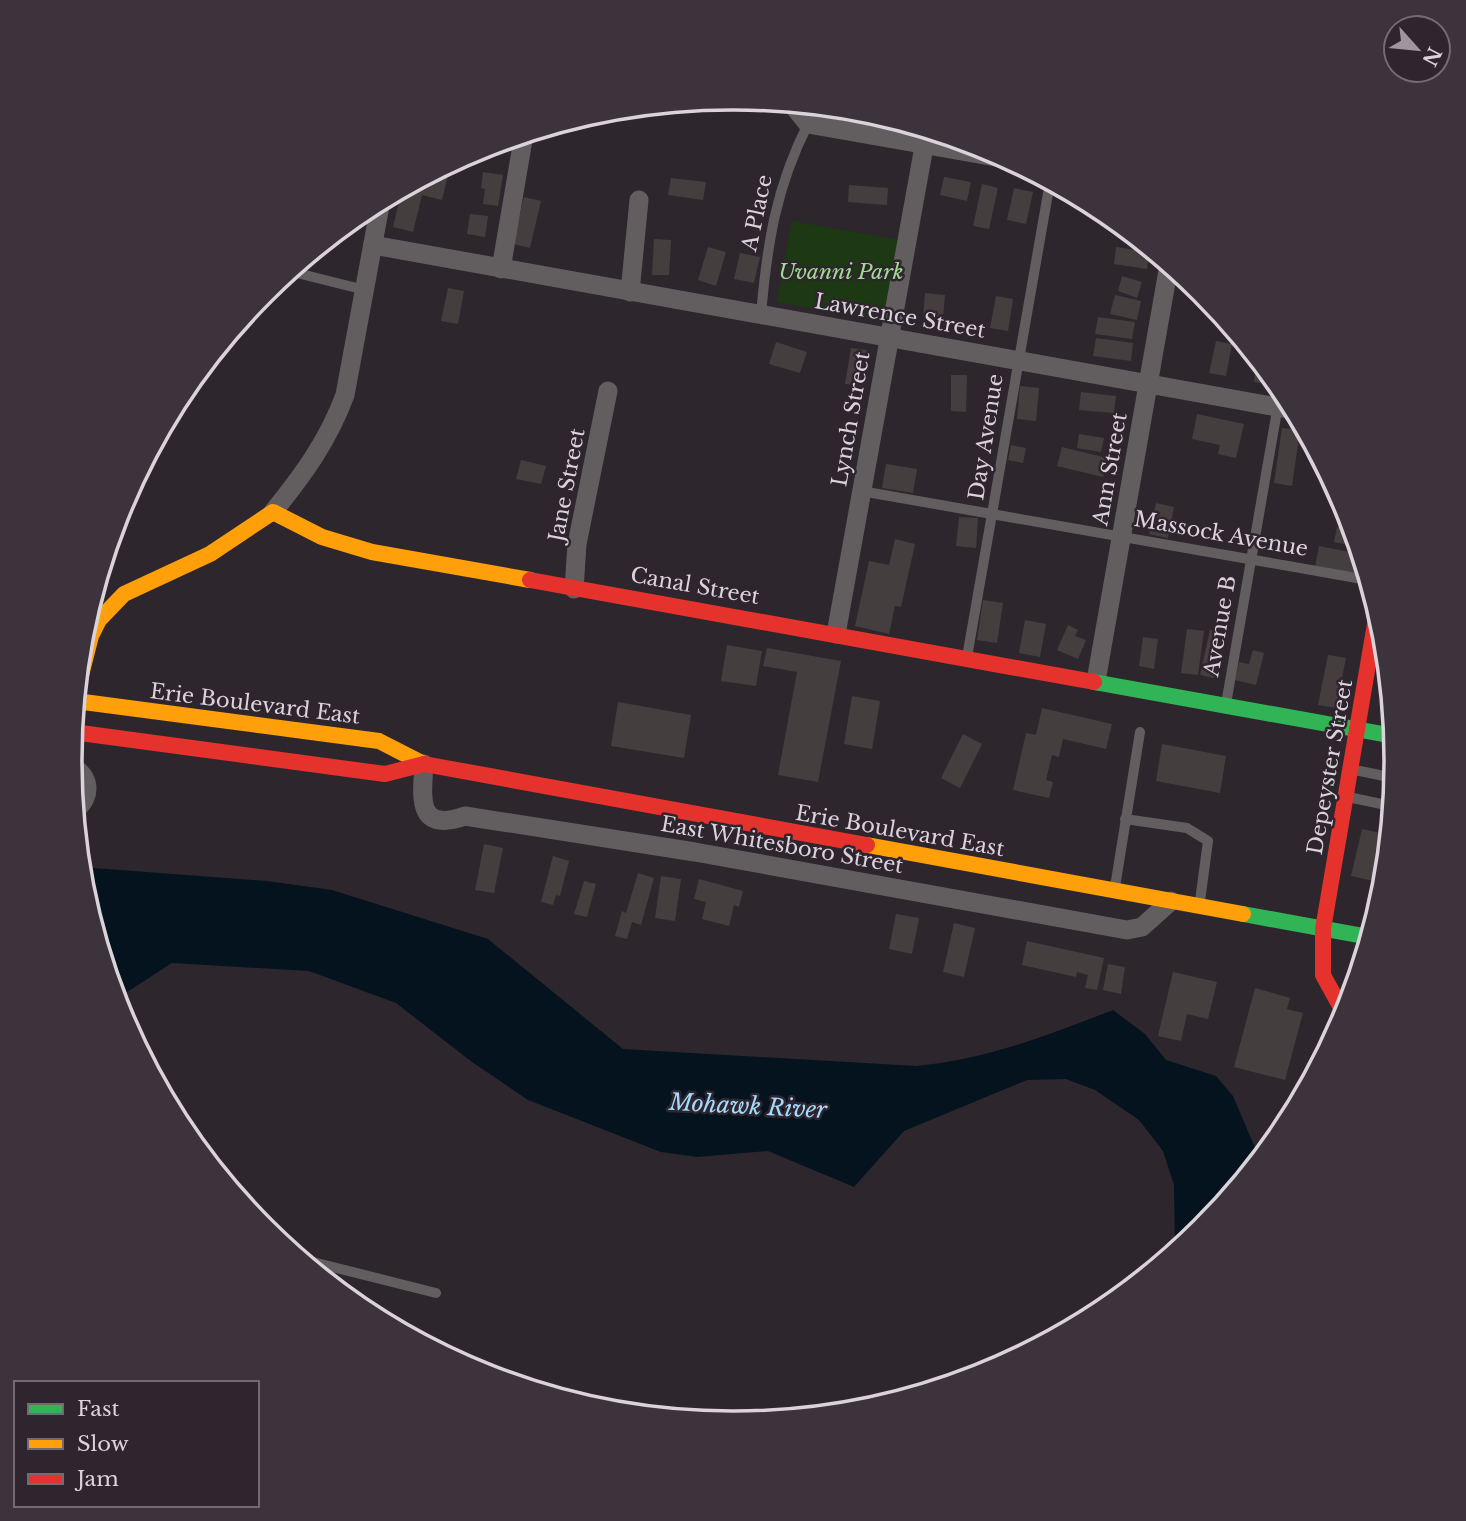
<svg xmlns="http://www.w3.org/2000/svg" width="1466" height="1521" font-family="'Libre Baskerville',serif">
  <rect width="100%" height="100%" fill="#2d272d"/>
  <path fill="#1c3913" d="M792 221 906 241 891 323 777 302Z"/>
  <path fill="#04131e" d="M80 867 267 881 332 890 488 939 623 1049 916 1066C985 1060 1049 1035 1113 1010L1145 1034 1166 1060 1216 1076 1233 1096 1256 1150V1163L1202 1230 1175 1252 1174 1185 1163 1151 1139 1120 1095 1090 1066 1079 1027 1080 904 1131 854 1187 768 1151 698 1157 661 1152 528 1100 472 1062 396 1003 309 971 172 963 116 999 83 889Z"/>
  <g fill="#443e3f">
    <path d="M451 163 442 200 422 195 413 232 393 227 402 189Z"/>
    <path d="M483 172 503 175 498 206 483 204 485 189 481 188Z"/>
    <path d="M944 177 971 182 967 201 940 195Z"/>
    <path d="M671 178 706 182 703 200 668 195Z"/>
    <path d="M982 184 998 188 989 229 973 226Z"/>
    <path d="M849 185 888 188 887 205 848 202Z"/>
    <path d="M1014 188 1033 192 1026 224 1007 220Z"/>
    <path d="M524 197 541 201 530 248 513 244Z"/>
    <path d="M470 214 488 216 485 237 467 234Z"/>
    <path d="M654 239 671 240 669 275H652Z"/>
    <path d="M708 247 726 252 716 286 698 280Z"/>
    <path d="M1116 247 1149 252 1147 269 1114 264Z"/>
    <path d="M740 253 760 257 754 283 734 279Z"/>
    <path d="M1122 276 1142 282 1137 298 1118 291Z"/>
    <path d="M448 288 464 291 458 324 441 321Z"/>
    <path d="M925 293 945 295 943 318 923 317Z"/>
    <path d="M1115 295 1141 301 1137 320 1110 314Z"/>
    <path d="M996 296 1013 299 1008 331 990 328Z"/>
    <path d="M1098 317 1135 322 1132 339 1095 334Z"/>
    <path d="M1096 338 1133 343 1131 361 1093 356Z"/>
    <path d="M1216 341 1232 344 1226 376 1209 373Z"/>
    <path d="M776 342 807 352 800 373 769 364Z"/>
    <path d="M851 348 867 350 861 386 845 384Z"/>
    <path d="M1257 359 1274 380V385L1254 382Z"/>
    <path d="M951 375H967L966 412 951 411Z"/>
    <path d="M1020 386 1039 388 1036 421 1017 419Z"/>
    <path d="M1081 392 1116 396 1114 413 1079 410Z"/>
    <path d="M1197 414 1244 424 1236 458 1218 454 1220 445 1192 439Z"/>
    <path d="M1282 428 1300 430 1292 486 1274 483Z"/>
    <path d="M1079 434 1104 438 1101 452 1077 448Z"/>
    <path d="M1011 445 1026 448 1023 463 1008 460Z"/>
    <path d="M1062 447 1107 458 1103 477 1057 466Z"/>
    <path d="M521 460 546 466 541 484 516 479Z"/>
    <path d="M886 464 917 469 913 493 882 488Z"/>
    <path d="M1156 503 1174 507 1168 538 1149 534Z"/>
    <path d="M959 517 978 518 976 548 956 546Z"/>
    <path d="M1337 527 1353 531 1358 547 1334 542Z"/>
    <path d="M895 539 915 544 901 607 895 606 889 634 855 626 869 561 889 565Z"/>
    <path d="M1319 546 1360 554 1359 575 1315 567Z"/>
    <path d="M983 600 1003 603 997 643 977 640Z"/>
    <path d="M1025 620 1046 624 1040 657 1019 653Z"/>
    <path d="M1068 625 1078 630 1075 636 1086 640 1078 659 1057 650Z"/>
    <path d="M1187 629 1204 631 1198 675 1181 673Z"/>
    <path d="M1210 630 1224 633 1214 678 1200 675Z"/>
    <path d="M1143 637 1158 639 1154 669 1139 666Z"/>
    <path d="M727 645 762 651 756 686 721 681Z"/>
    <path d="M767 648 841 661 818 782 778 775 797 672 763 666Z"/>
    <path d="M1253 650 1264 653 1256 685 1235 680 1239 662 1249 664Z"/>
    <path d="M1328 655 1346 658 1336 708 1318 705Z"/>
    <path d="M852 696 880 701 872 749 844 744Z"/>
    <path d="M618 702 691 715 684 758 611 746Z"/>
    <path d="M1042 708 1112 724 1106 749 1063 739 1059 757 1052 755 1046 780 1053 782 1049 798 1013 790 1026 733 1036 735Z"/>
    <path d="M963 734 982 744 960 788 941 778Z"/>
    <path d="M1162 744 1226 756 1220 793 1156 781Z"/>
    <path d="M1362 829 1389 835 1383 883 1351 876Z"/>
    <path d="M484 844 503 848 494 893 475 890Z"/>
    <path d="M553 856 569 861 560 896 556 895 553 905 541 902Z"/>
    <path d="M638 873 654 878 641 925 632 922 627 939 615 936 622 911 626 913Z"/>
    <path d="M661 876 681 879 675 921 655 918Z"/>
    <path d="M699 879 743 891 739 907 734 905 729 926 702 919 706 902 694 899Z"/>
    <path d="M584 881 596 884 587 917 574 914Z"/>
    <path d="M896 914 919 918 912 954 889 949Z"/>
    <path d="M954 923 975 928 964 977 943 972Z"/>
    <path d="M1027 941 1104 958 1097 990 1085 988 1088 975 1077 972 1076 977 1022 965Z"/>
    <path d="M1108 964 1125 967 1121 994 1103 990Z"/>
    <path d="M1173 972 1217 982 1208 1019 1187 1014 1181 1041 1158 1036Z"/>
    <path d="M1255 988 1290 998 1287 1009 1303 1013 1285 1080 1234 1067Z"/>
  </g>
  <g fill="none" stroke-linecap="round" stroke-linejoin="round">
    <g stroke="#625e60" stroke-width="10">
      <path d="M289 271 365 290"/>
      <path d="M761 315C767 244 776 187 808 124"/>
      <path d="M861 491 1368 580"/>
      <path d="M967 657 1050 182"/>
      <path d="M1226 704 1281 388"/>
      <path d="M1350 769 1394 778"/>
      <path d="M1348 797 1391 806"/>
      <path d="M1125 819 1187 828 1208 841 1200 901"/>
      <path d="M1115 887 1140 732"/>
      <path d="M301 1259 436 1293"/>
    </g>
    <g stroke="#625e60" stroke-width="19">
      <path d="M791 103 808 124 1007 159"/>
      <path d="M373 245 1294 410"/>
      <path d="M501 269 524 134"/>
      <path d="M630 292 639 200"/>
      <path d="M273 512C303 475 328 441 345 395L381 200"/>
      <path d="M574 589 577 544 608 391"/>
      <path d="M836 634 927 130"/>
      <path d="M1096 681 1169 265"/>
      <path d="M424 764C422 798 416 833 465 816L695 852 1127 930 1142 927 1171 901"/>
      <path d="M71 766C90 775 93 797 75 810"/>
    </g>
    <g stroke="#30b455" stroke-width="16">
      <path d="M1094 682 1394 736"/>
      <path d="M1243 914 1369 937"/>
    </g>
    <g stroke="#ff9f0a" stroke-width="16">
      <path d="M77 691 91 636 99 620 124 594 210 554 273 512 322 537 372 552 530 580"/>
      <path d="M76 701 379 741 424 764"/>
      <path d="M867 845 1243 914"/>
    </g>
    <g stroke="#e5322d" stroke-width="16">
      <path d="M530 580 1094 682"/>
      <path d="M73 732 385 774 424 764"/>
      <path d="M424 764 867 845"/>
      <path d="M1345 1015 1323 975V929L1377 612"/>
    </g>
  </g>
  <g text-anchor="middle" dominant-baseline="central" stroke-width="5" stroke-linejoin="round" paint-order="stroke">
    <g font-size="21" fill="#dad3da" stroke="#2f252f">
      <text transform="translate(757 213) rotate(-78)">A Place</text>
      <text transform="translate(900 316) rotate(10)">Lawrence Street</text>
      <text transform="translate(851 419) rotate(-80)">Lynch Street</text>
      <text transform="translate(986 437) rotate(-81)">Day Avenue</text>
      <text transform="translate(1110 469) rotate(-80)">Ann Street</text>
      <text transform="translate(567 485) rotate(-79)">Jane Street</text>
      <text transform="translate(1221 534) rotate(10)">Massock Avenue</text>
      <text transform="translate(695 586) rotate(10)">Canal Street</text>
      <text transform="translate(1220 626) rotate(-80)">Avenue B</text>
      <text transform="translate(255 704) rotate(7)">Erie Boulevard East</text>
      <text transform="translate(1330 767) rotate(-80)">Depeyster Street</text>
      <text transform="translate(900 831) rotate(10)">Erie Boulevard East</text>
      <text transform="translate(782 845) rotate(10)">East Whitesboro Street</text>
    </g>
    <g font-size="21" font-style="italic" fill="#9edd8f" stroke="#2f252f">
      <text x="841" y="272">Uvanni Park</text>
    </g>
    <g font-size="23" font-style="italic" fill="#a2dcfc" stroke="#2f252f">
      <text transform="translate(748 1106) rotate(3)">Mohawk River</text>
    </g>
  </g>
  <path d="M0 0H1466V1521H0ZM732 110H734A650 650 0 0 1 1384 760V761A650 650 0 0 1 734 1411H732A650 650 0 0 1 82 761V760A650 650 0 0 1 732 110Z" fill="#3d333d" fill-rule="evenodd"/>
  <path fill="none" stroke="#dad3da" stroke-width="3.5" d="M732 110H734A650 650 0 0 1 1384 760V761A650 650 0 0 1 734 1411H732A650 650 0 0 1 82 761V760A650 650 0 0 1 732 110Z"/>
  <rect x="14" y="1381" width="245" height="126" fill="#2f252f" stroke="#736b73" stroke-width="2"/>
  <rect x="28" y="1404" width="35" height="10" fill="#30b455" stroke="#736b73" stroke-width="2"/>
  <text x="77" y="1416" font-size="21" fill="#dad3da">Fast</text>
  <rect x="28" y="1439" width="35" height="10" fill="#ff9f0a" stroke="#736b73" stroke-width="2"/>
  <text x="77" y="1451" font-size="21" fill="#dad3da">Slow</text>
  <rect x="28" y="1474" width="35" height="10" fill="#e5322d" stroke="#736b73" stroke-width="2"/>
  <text x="77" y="1486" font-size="21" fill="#dad3da">Jam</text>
  <g transform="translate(1417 49) rotate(117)"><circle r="33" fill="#2f252f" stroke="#736b73" stroke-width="2"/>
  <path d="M0-5L12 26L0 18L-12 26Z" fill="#9d979d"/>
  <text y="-10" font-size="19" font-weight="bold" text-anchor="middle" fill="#dad3da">N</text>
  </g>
</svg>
